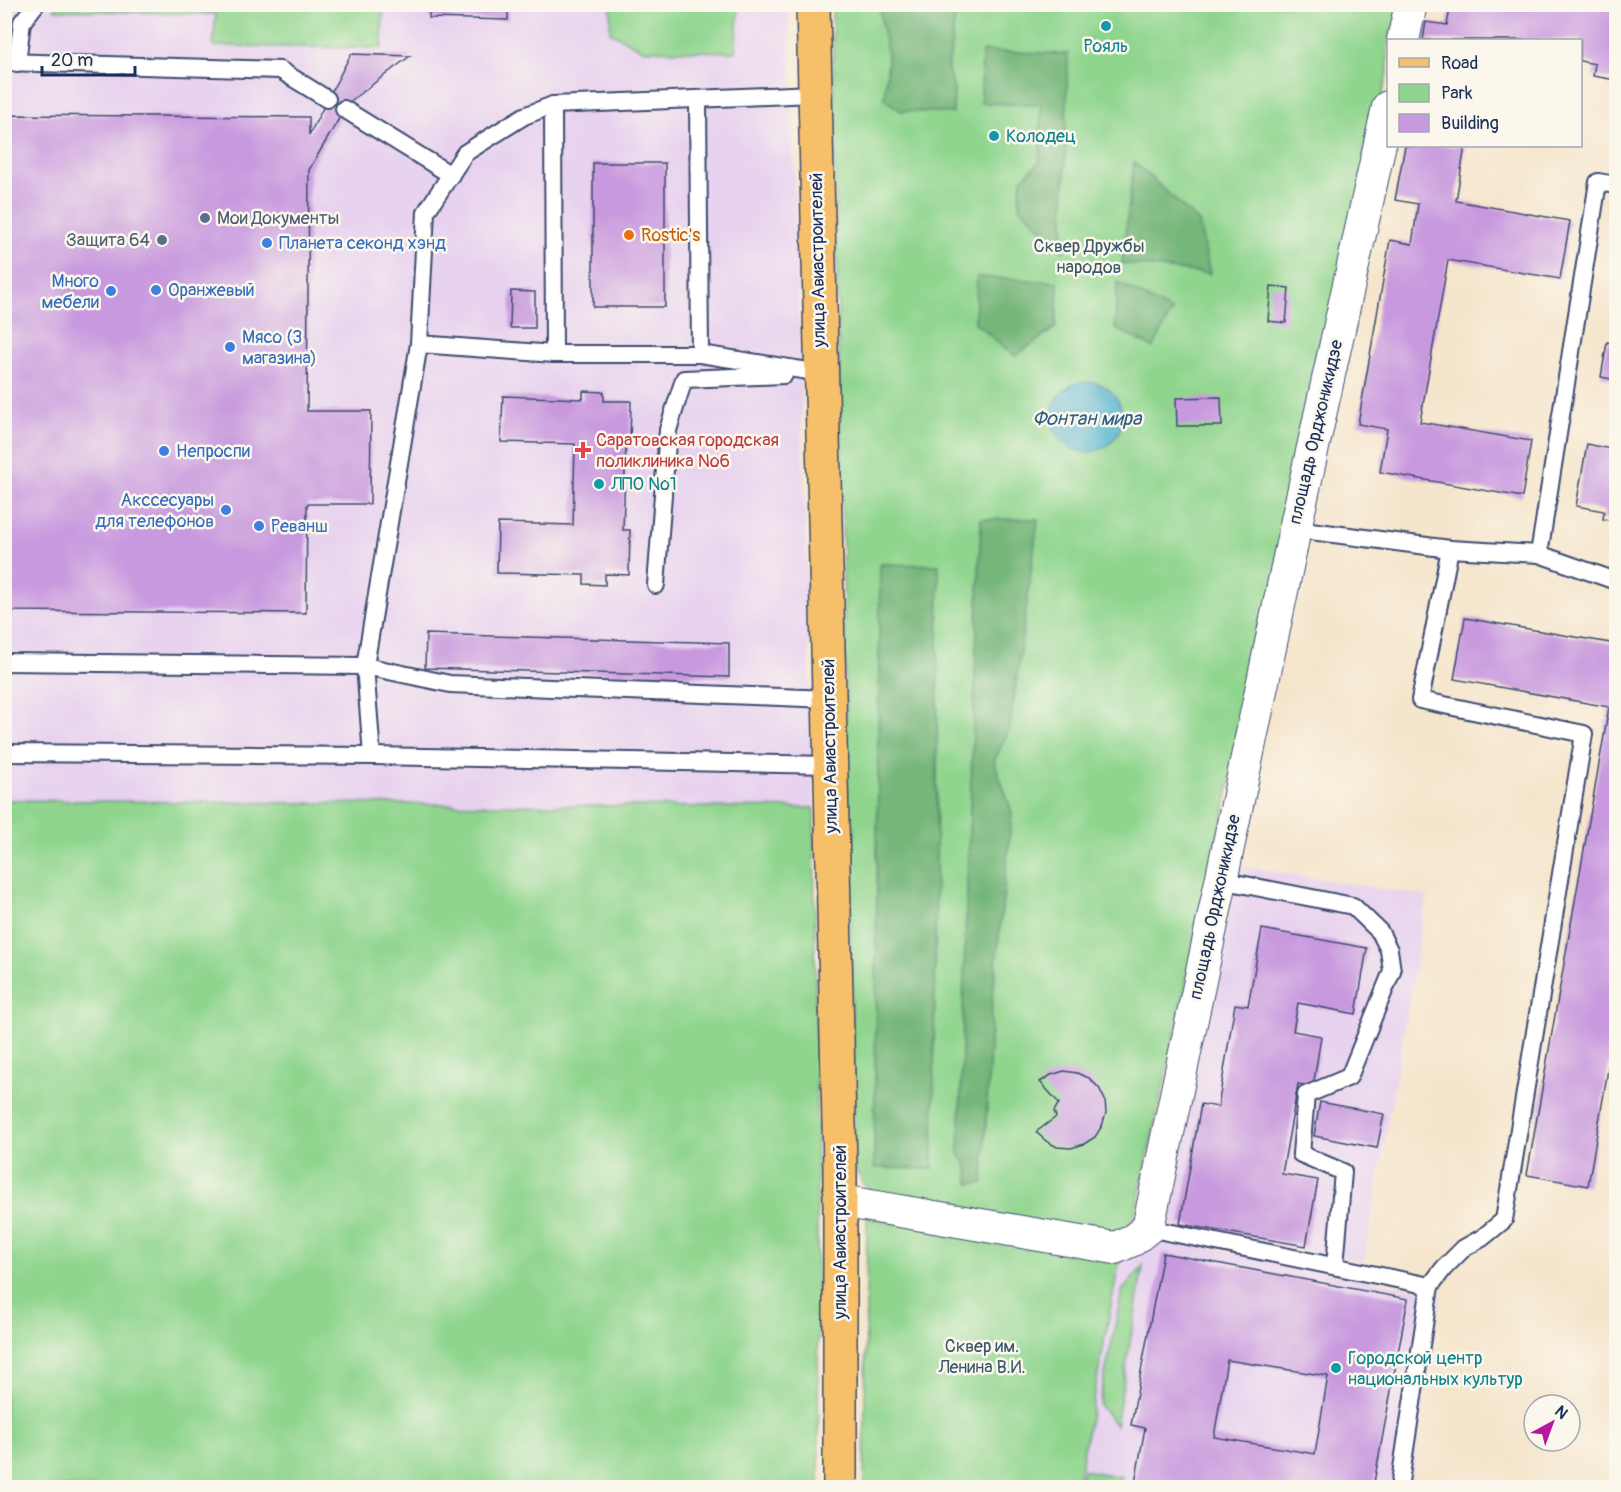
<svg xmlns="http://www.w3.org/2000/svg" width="1621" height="1492" font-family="Pangolin,sans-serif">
  <rect width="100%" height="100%" fill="#fbf7ec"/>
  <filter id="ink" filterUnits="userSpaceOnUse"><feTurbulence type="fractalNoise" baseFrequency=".0167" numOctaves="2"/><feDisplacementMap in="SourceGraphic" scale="12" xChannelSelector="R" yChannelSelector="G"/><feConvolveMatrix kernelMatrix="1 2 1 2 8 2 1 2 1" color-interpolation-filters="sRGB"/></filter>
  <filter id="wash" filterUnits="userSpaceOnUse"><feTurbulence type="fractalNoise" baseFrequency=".008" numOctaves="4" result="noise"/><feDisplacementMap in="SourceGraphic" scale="24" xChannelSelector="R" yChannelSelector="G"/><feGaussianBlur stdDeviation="1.35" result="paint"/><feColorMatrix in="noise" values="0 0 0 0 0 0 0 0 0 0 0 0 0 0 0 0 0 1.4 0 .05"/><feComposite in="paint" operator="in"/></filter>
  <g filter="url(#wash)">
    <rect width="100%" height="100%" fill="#f5e5cc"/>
    <g fill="#e7d2ef">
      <path d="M5 5H789L814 808 5 800Z"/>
      <path d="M1238 866 1427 896 1364 1262 1160 1225Z"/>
      <path d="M1155 1239 1169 1240 1442 1294 1410 1487 1077 1488 1120 1257Z"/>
    </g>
    <g fill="#90d58e" stroke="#568276" stroke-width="1.5">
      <path d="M59 4 383 5 382 48 213 46 216 14 54 10Z"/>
      <path d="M611 5H739L735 52 643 50 610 32Z"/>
      <path d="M832 5H1403L1388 40V70L1134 1218 1121 1232 1102 1237 885 1200 864 1185 855 1169Z"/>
      <path d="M5 800 814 808 819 1487H5Z"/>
      <path d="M867 1218 1120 1257 1077 1487 864 1488Z"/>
      <path d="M1143 1266 1116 1425 1099 1405 1122 1291Z"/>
      <path d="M1083 1470 1121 1477 1119 1487H1080Z"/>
    </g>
    <g fill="#74b679" stroke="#48726c" stroke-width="1.5">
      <path d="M937 4 956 7 948 70 954 90 953 113 901 111 884 99 888 61 879 5Z"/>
      <path d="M982 51 1068 54 1063 251 1019 206 1021 180 1040 161 1041 105 981 103Z"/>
      <path d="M1134 162 1199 222 1210 274 1122 263Z"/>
      <path d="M977 277 1058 282 1056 327 1015 356 975 323Z"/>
      <path d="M1117 282 1172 311 1153 348 1115 328Z"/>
      <path d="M981 519H1038L1010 728 994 761 1012 812 992 1004 983 1183 969 1184 968 1167 959 1154 965 941Z"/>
      <path d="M880 564 939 565 933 1169 874 1168Z"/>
    </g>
    <circle fill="#4fb2ce" stroke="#357096" stroke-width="1.5" cx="1087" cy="417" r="35"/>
    <g id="blocks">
      <g fill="#c899de" fill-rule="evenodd">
        <path d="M429 4H508V20L429 18Z"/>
        <path d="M1451 4H1600L1616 7V80L1593 76 1595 64 1580 61V40H1423L1426 22 1447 25Z"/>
        <path d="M351 54 410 56 348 103 309 170 307 411H371L370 504H307L306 613 4 611V115L309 117V135Z"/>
        <path d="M1405 146H1465L1456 201 1570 221 1560 279 1448 260 1420 422 1531 441 1522 497 1380 472 1387 429 1358 424 1390 240 1412 244 1418 204 1395 200Z"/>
        <rect x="593" y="163" width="72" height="144"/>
        <path d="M1271 286 1289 288 1286 323 1268 321Z"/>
        <path d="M511 291 535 292V328H510Z"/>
        <path d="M1607 342 1616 344V380L1601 377Z"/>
        <path d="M583 391 604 392V401H631L630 443H626L623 530H630L629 575 605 574V585L584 584V575L497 573 498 523 573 525 575 444 501 442 503 396 583 399Z"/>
        <path d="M1221 397 1222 426H1177L1176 398Z"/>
        <path d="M1587 444 1616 450V521L1603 519 1604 511 1576 506Z"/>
        <path d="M1465 618 1616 644V690L1614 705 1616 706V1023L1588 1186 1527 1175 1609 707 1454 679Z"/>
        <path d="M426 634 729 643V677L425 668Z"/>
        <path d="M1262 929 1367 948 1356 1014 1298 1003 1293 1031 1321 1036 1313 1087 1298 1084 1282 1174 1318 1180 1306 1246 1180 1224 1201 1104 1218 1107 1235 1004 1248 1006Z"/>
        <path d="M1064 1071 1077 1073 1089 1078 1099 1088 1105 1100 1106 1113 1102 1126 1095 1137 1084 1144 1071 1148 1057 1147 1046 1141 1036 1132 1056 1117 1054 1111 1059 1103 1040 1082 1051 1075Z"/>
        <path d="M1320 1102 1384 1114 1377 1148 1314 1136Z"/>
        <path d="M1163 1253 1408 1299 1373 1488H1134L1145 1428 1131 1425ZM1227 1360 1328 1376 1315 1454 1214 1437Z"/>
      </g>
    </g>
  </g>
  <g filter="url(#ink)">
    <use href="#blocks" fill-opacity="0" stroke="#3c4a6e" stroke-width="1.5"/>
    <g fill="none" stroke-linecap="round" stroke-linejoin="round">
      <defs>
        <g id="lane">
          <path d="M4 62 280 70 327 99"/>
          <path d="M17 63 22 22 36 4"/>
          <path d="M698 99 700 354"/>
          <path d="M553 105 554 354"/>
          <path d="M344 109 451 175"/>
          <path d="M419 344 554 354H700L821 373"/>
          <path d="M1295 529 1450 549 1420 700 1584 734 1504 1220 1482 1238 1464 1248 1444 1268 1430 1286"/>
          <path d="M1450 549 1539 554 1616 581"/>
          <path d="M1539 554 1598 182 1616 185"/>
          <path d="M656 585 668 430 684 379 784 375"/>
          <path d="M4 662 365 666 450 684 829 699"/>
          <path d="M4 753 372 756 831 765"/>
          <path d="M372 756 365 666 419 344 426 212 465 153 524 116 553 105 814 94"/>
          <path d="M1220 880 1353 906 1380 932 1389 950 1392 971 1349 1077 1306 1095 1301 1154 1343 1172 1335 1266"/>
          <path d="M1148 1228 1430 1286 1399 1488"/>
        </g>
        <g id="street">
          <path d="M1403 40 1411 4"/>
          <path d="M841 1201 1115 1248 1133 1240 1148 1228 1295 529 1388 107"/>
        </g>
        <path id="primary" d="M813 4 840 1167V1488"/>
      </defs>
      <use href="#lane" stroke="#3c4a6e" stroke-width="20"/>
      <use href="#street" stroke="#3c4a6e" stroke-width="34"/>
      <use href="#primary" stroke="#3c4a6e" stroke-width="36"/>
      <use href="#lane" stroke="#fff" stroke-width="16"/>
      <use href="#street" stroke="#fff" stroke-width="32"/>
      <use href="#primary" stroke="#f6c06b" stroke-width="33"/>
      <path stroke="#1b2f5e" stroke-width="1.5" d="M1614 1488 1616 1471"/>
    </g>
  </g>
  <g fill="#0f9aa8" stroke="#fbf7ec" stroke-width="2">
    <circle cx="1106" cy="26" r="6"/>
    <circle cx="994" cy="136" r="6"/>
    <circle cx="599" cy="484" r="6"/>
    <circle cx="1336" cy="1368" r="6"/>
  </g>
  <g fill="#5c6f8a" stroke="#fbf7ec" stroke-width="2">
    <circle cx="205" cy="218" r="6"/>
    <circle cx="162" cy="240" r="6"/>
  </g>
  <circle fill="#e8710a" stroke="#fbf7ec" stroke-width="2" cx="629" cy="235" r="6"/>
  <g fill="#3f7fe0" stroke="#fbf7ec" stroke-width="2">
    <circle cx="267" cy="243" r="6"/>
    <circle cx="156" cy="290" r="6"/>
    <circle cx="111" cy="291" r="6"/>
    <circle cx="230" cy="347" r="6"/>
    <circle cx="164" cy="451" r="6"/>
    <circle cx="226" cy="510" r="6"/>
    <circle cx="259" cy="526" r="6"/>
  </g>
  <path fill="#e0444e" stroke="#fbf7ec" stroke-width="2" d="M580 441h6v6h6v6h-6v6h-6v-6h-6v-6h6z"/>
  <g text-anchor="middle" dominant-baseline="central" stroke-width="5" stroke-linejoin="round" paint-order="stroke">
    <g font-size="18" fill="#0d838f" stroke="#fbf7ec" text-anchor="start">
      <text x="1106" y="46" text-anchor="middle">Рояль</text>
      <text x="1006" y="136">Колодец</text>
      <text x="611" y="484">ЛПО №1</text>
      <text x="1348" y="1358">Городской центр<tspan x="1348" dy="21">национальных культур</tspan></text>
    </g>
    <g font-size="18" fill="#4e5e75" stroke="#fbf7ec" text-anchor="start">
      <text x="217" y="218">Мои Документы</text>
      <text x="150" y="240" text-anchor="end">Защита 64</text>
    </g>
    <g font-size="18" fill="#c56008" stroke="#fbf7ec" text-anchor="start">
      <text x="641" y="235">Rostic's</text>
    </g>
    <g font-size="18" fill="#366cbe" stroke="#fbf7ec" text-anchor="start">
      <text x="279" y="243">Планета секонд хэнд</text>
      <text x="99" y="281" text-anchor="end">Много<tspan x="99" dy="21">мебели</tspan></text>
      <text x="168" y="290">Оранжевый</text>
      <text x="242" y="337">Мясо (3<tspan x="242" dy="21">магазина)</tspan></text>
      <text x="176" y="451">Непроспи</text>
      <text x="214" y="500" text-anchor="end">Акссесуары<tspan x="214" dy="21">для телефонов</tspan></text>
      <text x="271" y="526">Реванш</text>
    </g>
    <g font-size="18" fill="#38586a" stroke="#fbf7ec">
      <text x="1089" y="246">Сквер Дружбы<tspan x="1089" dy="21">народов</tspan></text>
      <text x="982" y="1346">Сквер им.<tspan x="982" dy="21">Ленина В.И.</tspan></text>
    </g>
    <g font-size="18" fill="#1b2f5e" stroke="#fbf7ec">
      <text transform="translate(818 260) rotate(-91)">улица Авиастроителей</text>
      <text transform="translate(1316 432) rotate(-77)">площадь Орджоникидзе</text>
      <text transform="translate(830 746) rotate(-91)">улица Авиастроителей</text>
      <text transform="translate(1215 907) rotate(-78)">площадь Орджоникидзе</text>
      <text transform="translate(840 1232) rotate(-90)">улица Авиастроителей</text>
    </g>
    <g font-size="18" fill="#be3a42" stroke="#fbf7ec" text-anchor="start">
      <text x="596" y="440">Саратовская городская<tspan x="596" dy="21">поликлиника №6</tspan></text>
    </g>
    <g font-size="20" font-style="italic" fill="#2d5d85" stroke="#fbf7ec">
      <text x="1087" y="418">Фонтан мира</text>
    </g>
  </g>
  <rect width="1621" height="1492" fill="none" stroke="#fbf7ec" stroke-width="24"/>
  <rect x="1387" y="39" width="195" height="108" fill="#fbf7ec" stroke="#a1a7b3" stroke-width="1.5"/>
  <rect x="1399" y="58" width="30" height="9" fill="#f6c06b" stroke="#a1a7b3" stroke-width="1.5"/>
  <text x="1441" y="69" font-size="18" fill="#1b2f5e">Road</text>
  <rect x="1399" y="84" width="30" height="18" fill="#90d58e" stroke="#a1a7b3" stroke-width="1.5"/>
  <text x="1441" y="99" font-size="18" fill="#1b2f5e">Park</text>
  <rect x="1399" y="114" width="30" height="18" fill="#c899de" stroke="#a1a7b3" stroke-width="1.5"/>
  <text x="1441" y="129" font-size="18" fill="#1b2f5e">Building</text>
  <g transform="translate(1552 1423) rotate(41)"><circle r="28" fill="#fbf7ec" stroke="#a1a7b3" stroke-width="1.5"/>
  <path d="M0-4.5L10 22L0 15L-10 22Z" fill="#b5179e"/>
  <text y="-9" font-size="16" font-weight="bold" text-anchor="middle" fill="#1b2f5e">N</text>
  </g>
  <path d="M42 66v9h93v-9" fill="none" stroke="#1b2f5e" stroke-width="3"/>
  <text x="51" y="66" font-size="18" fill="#1b2f5e" stroke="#fbf7ec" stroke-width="4.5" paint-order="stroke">20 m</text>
</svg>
